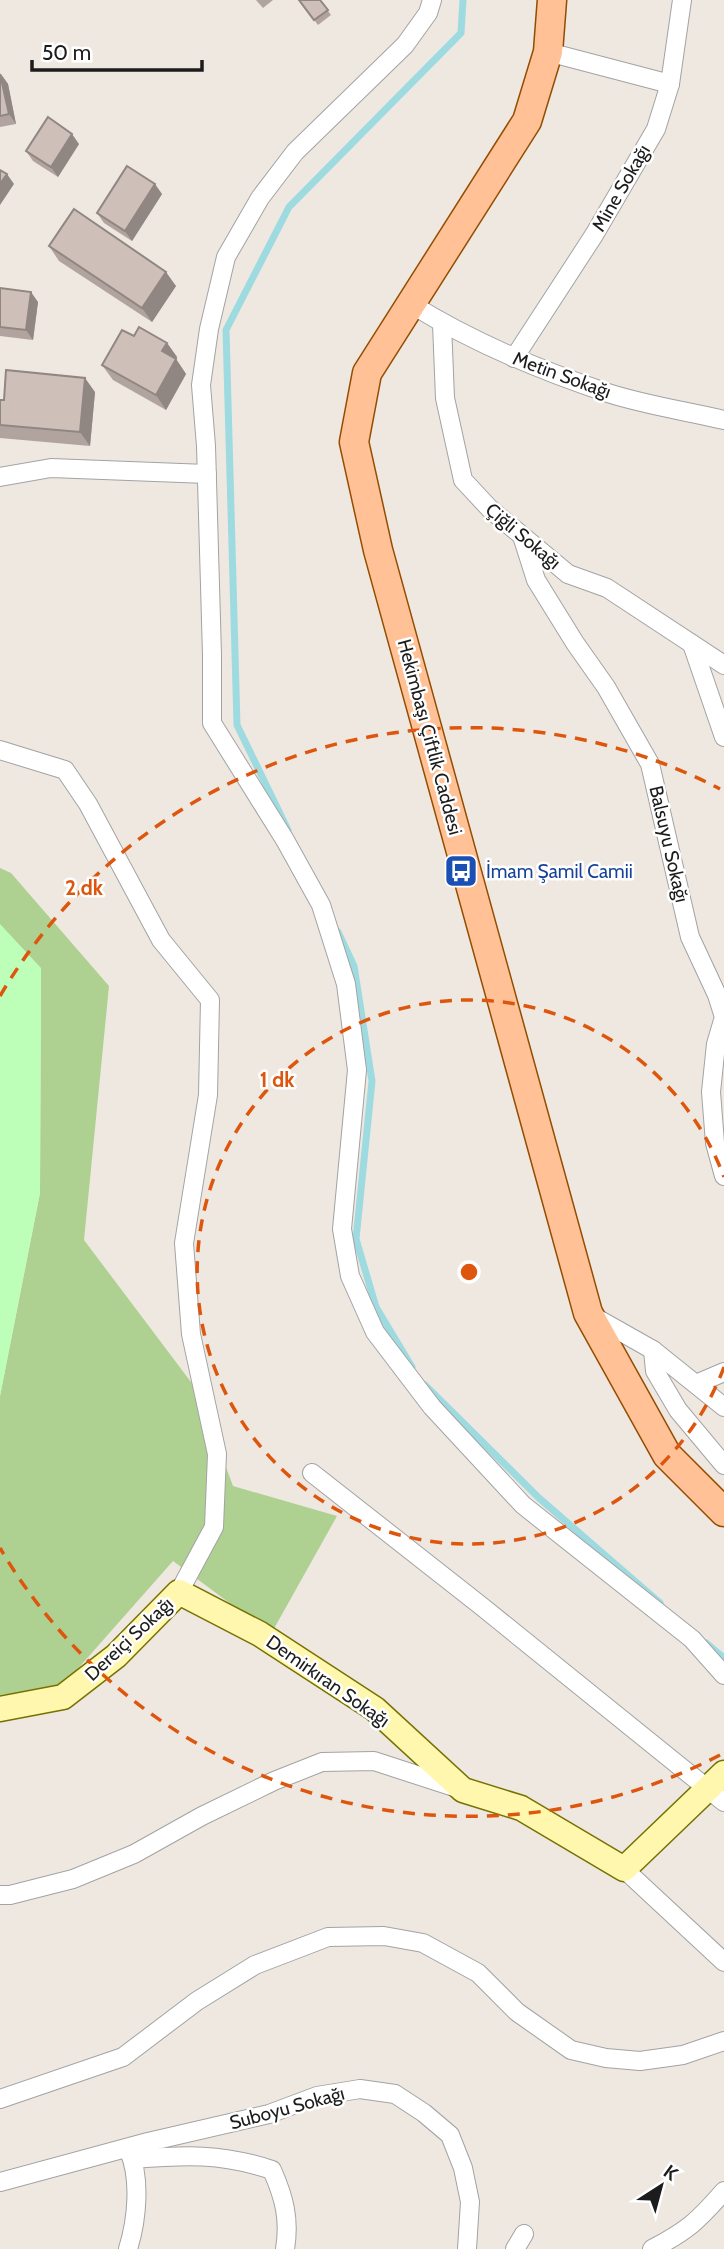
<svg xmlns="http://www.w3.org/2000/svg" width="724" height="2249" font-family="Cabin,sans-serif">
  <rect width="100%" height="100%" fill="#eee8e0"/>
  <path fill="#aed191" d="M0 868 11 873 109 986 84 1240 197 1390 233 1486 337 1516 271 1634 173 1561 59 1690 0 1695V1396L40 1193 41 969 0 925Z"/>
  <path fill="#bdfeb8" d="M0 924 41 968 40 1193 0 1396Z"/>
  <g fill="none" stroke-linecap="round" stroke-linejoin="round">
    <g stroke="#9ddbe0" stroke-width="7">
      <path d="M288 830 237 725 226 330 289 207 461 33 463 0"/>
      <path d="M338 932 354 966 372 1081 356 1239 376 1307 412 1367"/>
      <path d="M425 1385 539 1498 660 1603"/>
      <path d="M706 1643 724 1658"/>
    </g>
    <defs>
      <g id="street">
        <path d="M432 0 428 13 405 45 295 152 260 198 226 257 209 329 201 385 206 446 212 655V723L285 840 321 905 346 984 357 1070 342 1229 350 1276 375 1332 432 1407 523 1505 692 1639 724 1675"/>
        <path d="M548 52 670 84"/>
        <path d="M411 304C472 342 539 370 608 393 645 405 686 411 724 420"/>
        <path d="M442 324 445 398 463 480 490 509 568 574 607 588 724 665"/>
        <path d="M514 358 594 235 656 129 670 84 682 0"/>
        <path d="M0 477 51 468 207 474"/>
        <path d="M522 536 536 580 575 643 606 687 650 764 690 937 717 995 724 1017 716 1044 711 1092 715 1143 724 1176"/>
        <path d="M692 644 724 737"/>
        <path d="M0 750 65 770 88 804 161 940 210 1000 208 1095 184 1243 191 1334 217 1454 214 1527 179 1592"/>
        <path d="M591 1315 653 1350 724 1407"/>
        <path d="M653 1350 655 1371 678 1410 724 1465"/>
        <path d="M696 1384 724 1372"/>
        <path d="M312 1473 480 1605 724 1802"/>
        <path d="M624 1869 724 1962"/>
        <path d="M0 1895H10L73 1879 134 1854 202 1816 274 1781 322 1762 374 1761 457 1788"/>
        <path d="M0 2099 123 2057 197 2001 255 1965 328 1937 384 1936 423 1943 478 1973 517 2012 571 2050 606 2058 640 2061 683 2055 724 2041"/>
        <path d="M133 2159C185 2155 221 2153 272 2170 284 2197 290 2219 285 2249"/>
        <path d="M0 2182 148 2142 269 2114 317 2096 360 2089 395 2094 424 2113 450 2135 463 2168 470 2202 467 2249"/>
        <path d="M128 2249C137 2220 141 2179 129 2151"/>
        <path d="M515 2249 524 2234"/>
        <path d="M652 2249C687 2231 698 2221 724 2191"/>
      </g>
      <path id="secondary" d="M0 1709 63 1697 116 1656 179 1592 260 1634 375 1709 463 1790 521 1808 624 1869 724 1773"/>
      <path id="primary" d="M552 0 548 52 527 121 367 373 354 442 378 550 588 1313 667 1455 724 1512"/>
    </defs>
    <use href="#street" stroke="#a3a3a3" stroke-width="20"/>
    <use href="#secondary" stroke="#767100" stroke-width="27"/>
    <use href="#primary" stroke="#944d00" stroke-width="31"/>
    <use href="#street" stroke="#fff" stroke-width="18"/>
    <use href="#secondary" stroke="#fff7ae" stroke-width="24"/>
    <use href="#primary" stroke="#ffc195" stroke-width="28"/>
  </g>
  <g fill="#b1a49f">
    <path d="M256 0H273L263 8Z"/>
    <path d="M299 0H320L331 15 318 25Z"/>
    <path d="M0 74 8 84 16 124 0 127Z"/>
    <path d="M79 144 58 177 33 161 26 151Z"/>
    <path d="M162 194 132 241 104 223 97 213Z"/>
    <path d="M49 246 176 286 152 322 59 261Z"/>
    <path d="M0 288 38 302 33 340 0 336Z"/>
    <path d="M134 336 167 343 177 357 176 359 186 374 166 410 113 380 102 365Z"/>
    <path d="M95 392 90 446 0 438V400Z"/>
  </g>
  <g fill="#908682">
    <path d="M1 74 8 84 16 124 9 114Z"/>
    <path d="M72 134 79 144 58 177 51 167Z"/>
    <path d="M7 174 14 184 0 205V184Z"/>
    <path d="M155 184 162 194 132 241 125 231Z"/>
    <path d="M166 272 176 286 152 322 142 308Z"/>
    <path d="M31 292 38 302 33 340 26 330Z"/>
    <path d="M167 343 177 357 172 365 162 351Z"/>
    <path d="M176 359 186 374 166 410 156 395Z"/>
    <path d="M85 378 95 392 90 446 80 432Z"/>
  </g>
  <g fill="#cebfb9" stroke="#908682" stroke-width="2">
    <path d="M299 0H320L328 10 314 20Z"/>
    <path d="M0 74 9 114 0 116Z"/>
    <path d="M48 117 72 134 51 167 26 151Z"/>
    <path d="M127 166 155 184 125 231 97 213Z"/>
    <path d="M0 170 7 174 0 184Z"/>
    <path d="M74 209 166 272 142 308 49 246Z"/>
    <path d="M0 288 31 292 26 330 0 327Z"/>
    <path d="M139 327 167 343 162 351 176 359 156 395 102 365 122 330 134 336Z"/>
    <path d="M6 370 85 378 80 432 0 425V400H4Z"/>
  </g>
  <g fill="none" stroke="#de560d" stroke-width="3.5" stroke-dasharray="12 9">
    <path d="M724 1367A272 272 0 1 1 724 1177"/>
    <path d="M720 1755A544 544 0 0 1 0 1548M0 996A544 544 0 0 1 720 789"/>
  </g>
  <defs>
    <symbol id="bus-square" viewBox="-11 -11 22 22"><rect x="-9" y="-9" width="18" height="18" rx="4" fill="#1a4fb4" stroke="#fff"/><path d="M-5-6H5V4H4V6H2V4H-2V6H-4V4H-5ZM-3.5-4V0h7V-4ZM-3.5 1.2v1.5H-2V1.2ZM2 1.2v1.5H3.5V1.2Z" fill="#fff"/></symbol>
  </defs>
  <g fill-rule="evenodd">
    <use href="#bus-square" x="442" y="852" width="38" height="38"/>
  </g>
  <g text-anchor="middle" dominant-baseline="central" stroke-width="5" stroke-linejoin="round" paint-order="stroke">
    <g font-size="19" fill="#1c1c1c" stroke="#fff">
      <text transform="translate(621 188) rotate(-60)">Mine Sokağı</text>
      <text transform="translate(562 375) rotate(20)">Metin Sokağı</text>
      <text transform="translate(523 536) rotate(40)">Çiğli Sokağı</text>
      <text transform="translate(430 737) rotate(75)">Hekimbaşı Çiftlik Caddesi</text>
      <text transform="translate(669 844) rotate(77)">Balsuyu Sokağı</text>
      <text transform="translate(129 1639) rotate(-43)">Dereiçi Sokağı</text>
      <text transform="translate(328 1681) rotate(35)">Demirkıran Sokağı</text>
      <text transform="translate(287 2108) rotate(-15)">Suboyu Sokağı</text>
    </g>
    <g font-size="19" fill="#164399" stroke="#fff" text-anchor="start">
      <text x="486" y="871">İmam Şamil Camii</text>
    </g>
  </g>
  <circle cx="469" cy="1272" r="10" fill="#de560d" stroke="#fff" stroke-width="3.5"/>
  <g font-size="21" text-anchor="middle" font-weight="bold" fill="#de560d" stroke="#fff" stroke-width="5" stroke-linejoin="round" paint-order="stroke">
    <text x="84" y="895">2 dk</text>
    <text x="277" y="1087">1 dk</text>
  </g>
  <g transform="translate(661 2186) rotate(36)" stroke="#ffffff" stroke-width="5" paint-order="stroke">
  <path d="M0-5L12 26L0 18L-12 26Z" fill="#1c1c1c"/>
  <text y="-10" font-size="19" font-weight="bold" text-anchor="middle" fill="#1c1c1c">K</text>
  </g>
  <path d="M32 60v10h170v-10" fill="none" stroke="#1c1c1c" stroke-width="3.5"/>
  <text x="42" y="60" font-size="21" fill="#1c1c1c" stroke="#ffffff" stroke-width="5" paint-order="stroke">50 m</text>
</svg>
